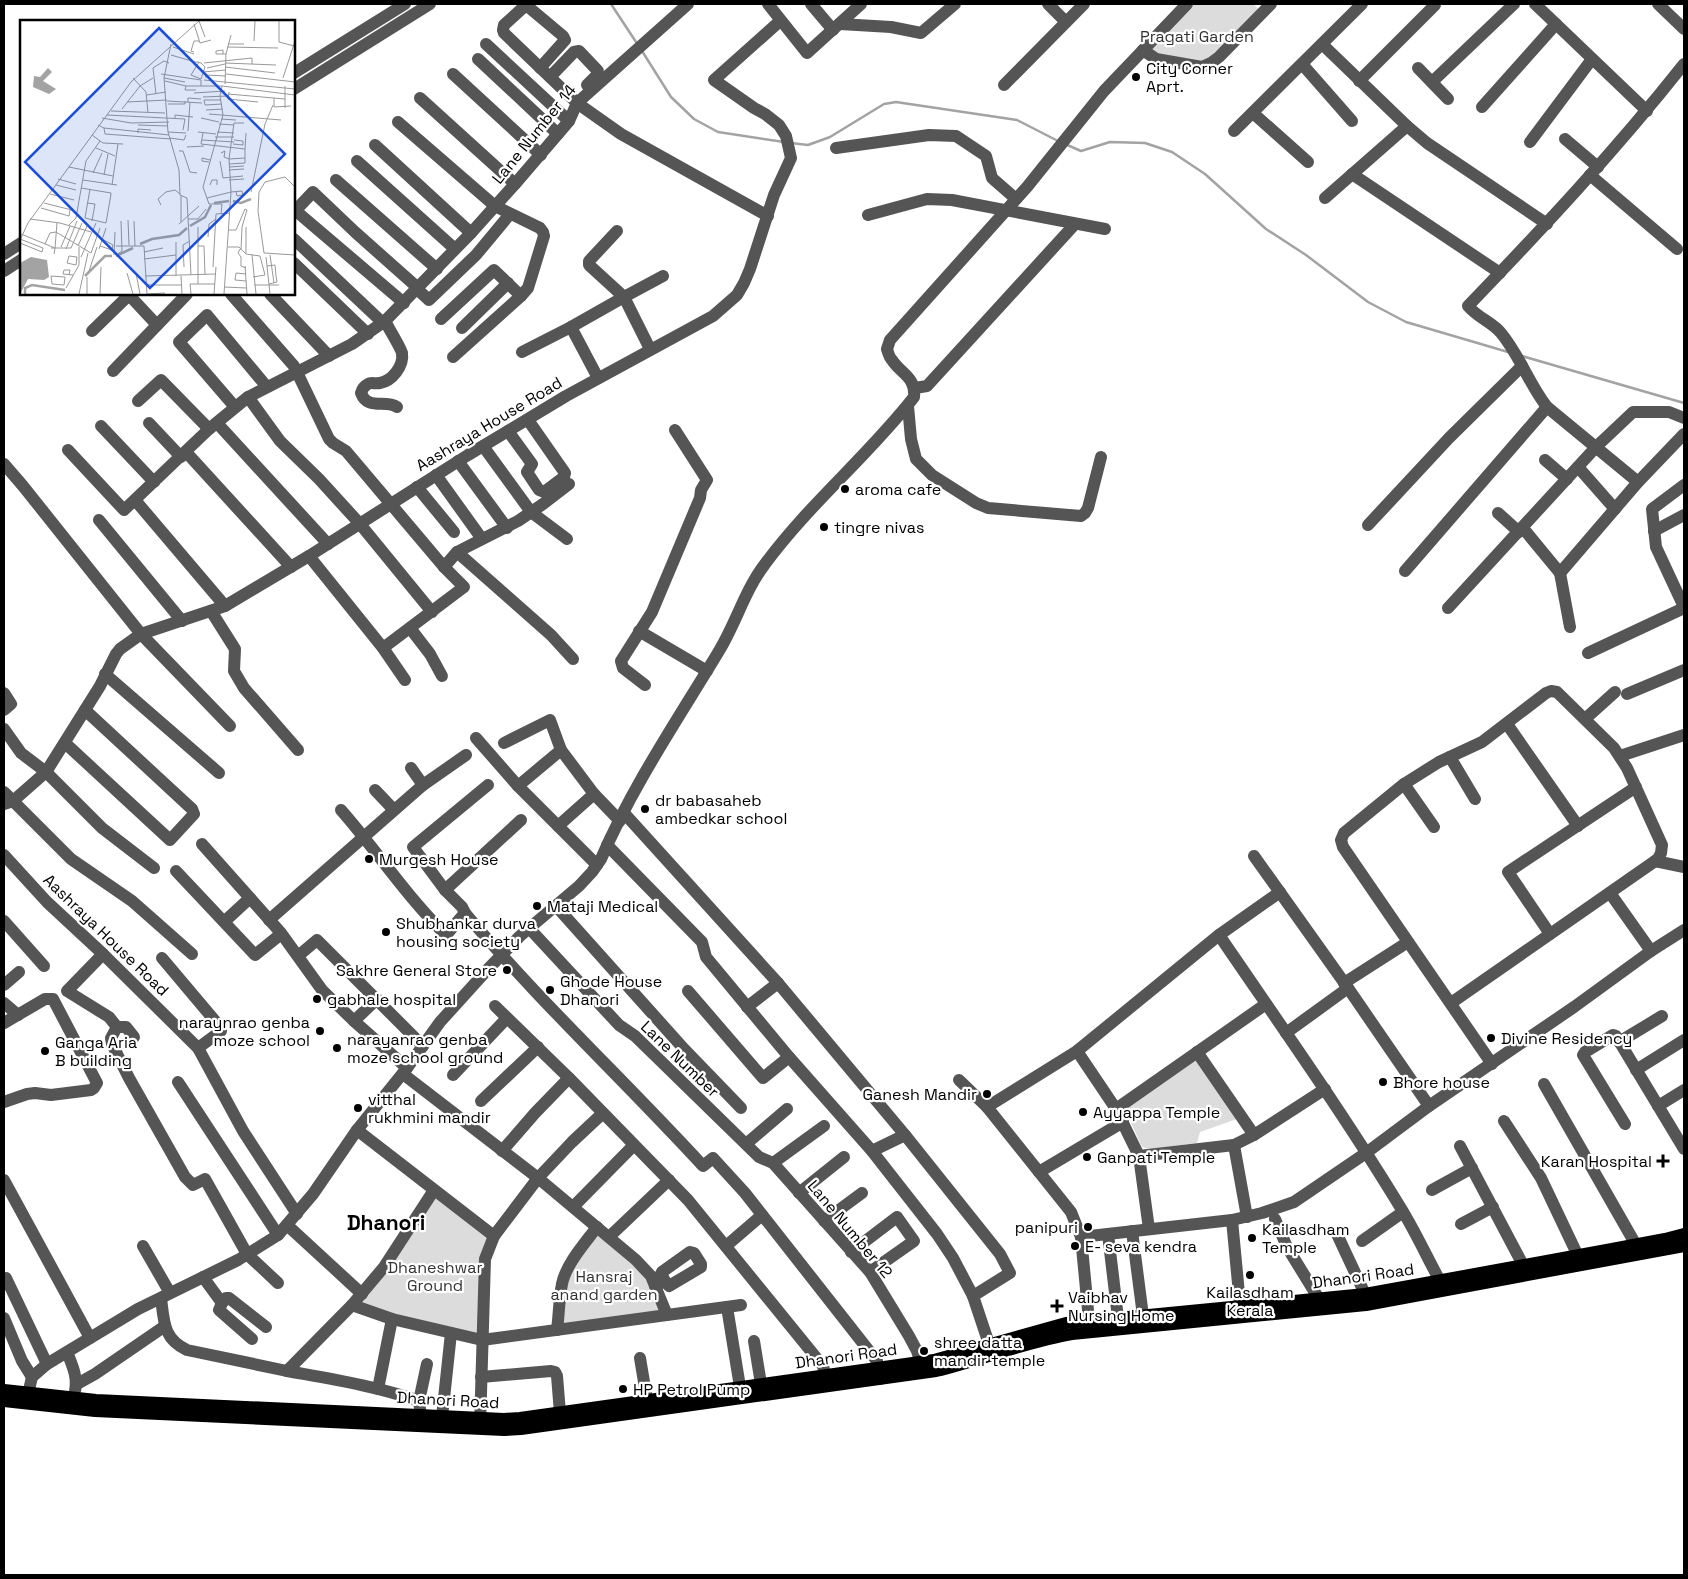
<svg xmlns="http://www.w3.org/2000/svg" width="1688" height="1579" font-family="'Space Grotesk',sans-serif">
  <rect width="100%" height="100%" fill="#fff"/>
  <g fill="#dcdcdc">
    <path d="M1190 4H1253L1261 11 1201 65 1145 51Z"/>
    <path d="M1196 1060 1237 1119 1200 1132 1197 1143 1150 1149 1142 1147 1125 1109Z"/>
    <path d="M435 1195 489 1237 477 1335 359 1305Z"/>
    <path d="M596 1233 648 1278 663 1313 562 1327 567 1279Z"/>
  </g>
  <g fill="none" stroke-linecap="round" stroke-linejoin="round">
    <g stroke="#a3a3a3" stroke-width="2.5">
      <path d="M611 4 638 45"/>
      <path d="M642 51 671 97 694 119 718 132 784 142"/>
      <path d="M791 143 808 145 830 137 884 104 896 102 1017 120 1058 141"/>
      <path d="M1065 144 1081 151 1110 142 1145 143 1172 152 1205 174 1266 229 1306 255 1368 302 1406 322 1508 352"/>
      <path d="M1522 356 1684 403"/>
    </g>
    <g stroke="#555" stroke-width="12">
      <path d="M768 4 807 53 861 4"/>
      <path d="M811 4 833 30"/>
      <path d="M1048 4 1066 22"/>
      <path d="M1535 4 1647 111"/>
      <path d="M1658 4 1684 29"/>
      <path d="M840 24 891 27 921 33 955 4"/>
      <path d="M486 44 569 121"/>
      <path d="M1322 44 1407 126 1427 143 1547 224"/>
      <path d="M1143 50 1156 59 1202 67 1211 63 1219 57 1271 4"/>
      <path d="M478 59 558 134"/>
      <path d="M1302 64 1352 121"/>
      <path d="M540 68 565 40 563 36 526 5 504 25 503 30 504 33 577 103 621 134 768 216"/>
      <path d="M1418 68 1448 99"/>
      <path d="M294 73 405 4"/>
      <path d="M453 74 541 155"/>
      <path d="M550 77 574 52 579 51 598 71 597 75 587 85"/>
      <path d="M1359 81 1435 5"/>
      <path d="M1432 82 1514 4"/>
      <path d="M1004 85 1084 4"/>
      <path d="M294 89 430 4"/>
      <path d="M420 98 515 184"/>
      <path d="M1482 107 1556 24"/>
      <path d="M1253 113 1308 162"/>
      <path d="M398 122 495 206 540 228 543 232 544 236 528 288 521 296 453 357"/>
      <path d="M1234 131 1362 4"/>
      <path d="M1565 139 1598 167"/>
      <path d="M1530 142 1592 59"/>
      <path d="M375 145 471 233"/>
      <path d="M836 148 929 135 956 136 986 156 992 178 1016 199"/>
      <path d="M357 161 455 249"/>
      <path d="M1352 174 1500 273"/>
      <path d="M1590 175 1677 249"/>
      <path d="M336 180 437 269"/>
      <path d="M1325 198 1407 126"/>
      <path d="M296 211 404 303"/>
      <path d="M294 212 313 192 355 232 418 288"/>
      <path d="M868 215 927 199 952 200 1105 229"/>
      <path d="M617 231 589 261V265L624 297 663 276"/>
      <path d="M294 239 383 323"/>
      <path d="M4 254 21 243"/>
      <path d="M294 263 368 334"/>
      <path d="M4 271 21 260"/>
      <path d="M417 289 429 300 476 255 510 214"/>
      <path d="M231 294 294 366 329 439 333 443 346 451 444 567 464 587 383 648"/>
      <path d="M270 294 329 356"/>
      <path d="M441 319 494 270 521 296"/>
      <path d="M385 321C389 329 400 346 402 353 404 366 392 381 380 383 375 384 371 382 368 384 364 386 362 389 361 393 368 411 385 399 397 407"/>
      <path d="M571 327 624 297 650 349"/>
      <path d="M462 328 508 283"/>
      <path d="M92 331 129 295 157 325"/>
      <path d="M522 352 571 327 598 378"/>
      <path d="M113 371 187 294"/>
      <path d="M915 388 927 386 1075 224"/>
      <path d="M248 397 280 441 319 479 360 524 432 612"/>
      <path d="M138 401 161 380 209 429"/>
      <path d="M908 406 911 439 916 459 932 475 976 503 988 508 1081 516 1085 513 1088 508 1101 457"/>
      <path d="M235 407 179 342 207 315 267 387"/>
      <path d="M149 423 181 457"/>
      <path d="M217 423 328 544"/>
      <path d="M101 426 154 482"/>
      <path d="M508 431 532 464 527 472 539 490 544 492 564 477 565 473 528 420"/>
      <path d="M483 446 531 512 567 539"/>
      <path d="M68 450 124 510 209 429 248 397 352 344 385 321 471 233 515 184 569 121 577 103 688 4"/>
      <path d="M186 452 291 567"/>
      <path d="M1545 460 1567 479"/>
      <path d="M458 461 507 528"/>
      <path d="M4 464 23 486 141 634 230 726"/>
      <path d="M1578 467 1615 509"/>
      <path d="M436 475 482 539"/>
      <path d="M1638 482 1547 407C1529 384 1520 356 1501 333 1492 322 1478 318 1468 306 1543 228 1616 150 1684 64"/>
      <path d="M1684 485 1652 509 1656 547 1684 607"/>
      <path d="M417 487 454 532"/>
      <path d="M135 500 225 606"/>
      <path d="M1498 513 1519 532"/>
      <path d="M99 520 182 621"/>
      <path d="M1368 525 1449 438 1522 366"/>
      <path d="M1523 528 1560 573 1570 627"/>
      <path d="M1654 531 1684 515"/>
      <path d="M457 552 551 635 573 659"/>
      <path d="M309 556 383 648 405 680"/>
      <path d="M444 567 457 552 518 521 543 504 569 484"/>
      <path d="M1405 571 1547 407"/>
      <path d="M1560 573 1638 482 1684 434"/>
      <path d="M1448 608 1597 446 1633 412H1669L1684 418"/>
      <path d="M211 611 235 649 234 671 244 688 298 750"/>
      <path d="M410 628 430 654 442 676"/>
      <path d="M639 631 707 671"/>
      <path d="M1588 653 1684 608"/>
      <path d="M105 674 219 773"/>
      <path d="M645 685 623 668 621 661 652 612 700 498 701 490 707 480 675 430"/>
      <path d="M4 693 11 704 4 710"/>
      <path d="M1627 694 1684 670"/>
      <path d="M1585 719 1615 692"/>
      <path d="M1507 724 1578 826"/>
      <path d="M4 729 21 753 46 772 102 828 154 868"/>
      <path d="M476 738 518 786 597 865"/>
      <path d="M65 743 170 840 194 814 192 809 85 710"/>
      <path d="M504 743 550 720 561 750 594 794 620 821"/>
      <path d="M1620 756 1684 735"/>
      <path d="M1450 757 1475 799"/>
      <path d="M411 768 423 785"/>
      <path d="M1404 784 1434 827"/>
      <path d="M488 785 413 847 445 890 462 907 465 913C540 1002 625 1081 703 1166L713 1158 745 1193 877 1361 880 1379"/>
      <path d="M518 786 561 750"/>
      <path d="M375 790 394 810"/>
      <path d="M4 792 71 859 132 901 192 954"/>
      <path d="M4 804 13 801 46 772 100 686 116 654 120 649 141 634 225 606 309 556 468 455 566 396 713 316 737 295 744 283 750 269 774 195 791 158 786 136 779 125 765 114 754 108 714 80 780 21"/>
      <path d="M341 810C377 851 407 897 446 935L465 913"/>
      <path d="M624 813 778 983 905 1135 1000 1254 1010 1273 973 1296 989 1344 996 1353"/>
      <path d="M558 826 594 794"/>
      <path d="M202 844 281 933 322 990 354 1021 407 1068"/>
      <path d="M607 845 702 942 706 957 789 1057 872 1151 937 1234 953 1258 973 1296"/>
      <path d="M4 855 47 902 103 954 198 1048 243 1131 297 1214"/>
      <path d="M1254 856 1348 988 1429 1106"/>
      <path d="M1655 861 1684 867"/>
      <path d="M176 871 255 955 281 934"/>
      <path d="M445 890 521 820"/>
      <path d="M1610 893 1651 951"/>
      <path d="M556 906 684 1049 741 1108"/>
      <path d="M269 920 423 785 466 755"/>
      <path d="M4 921 44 966"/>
      <path d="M225 921 250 898"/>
      <path d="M529 928 619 1025 635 1036 759 1157 773 1163 870 1272 909 1336 917 1351 924 1372"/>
      <path d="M1550 934 1508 872 1636 787"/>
      <path d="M1219 935C1281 1026 1345 1116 1402 1210 1416 1233 1427 1257 1440 1281"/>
      <path d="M103 954 67 991 109 1017 117 1027 111 1038 112 1044 129 1078 185 1177 193 1185 205 1179 247 1254 278 1283"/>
      <path d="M298 956 317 940 423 1046"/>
      <path d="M162 958 221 1028V1031L198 1048"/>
      <path d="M1344 983 1408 942"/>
      <path d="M4 985 19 972"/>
      <path d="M688 991 763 1078 789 1057"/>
      <path d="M4 1003 18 1015"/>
      <path d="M1451 1003 1658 859 1661 853 1662 845 1627 768 1614 748 1557 692 1551 691 1546 693 1482 742 1439 762 1404 784 1344 833 1341 840 1343 847 1492 1064"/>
      <path d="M495 1006 569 1078 688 1200 823 1366 828 1386"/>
      <path d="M747 1007 778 983"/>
      <path d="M354 1021 377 999"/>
      <path d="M4 1023 45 999H53L97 1083 94 1088 91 1090 51 1095 35 1093 27 1094 4 1102"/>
      <path d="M117 1027H126L134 1037"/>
      <path d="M1286 1033 1348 988"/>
      <path d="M1619 1042 1662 1016"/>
      <path d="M1077 1051 1116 1109 1139 1156 1149 1229"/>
      <path d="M1197 1052 1254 1135"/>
      <path d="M1636 1070 1684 1040"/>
      <path d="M403 1074 538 1178 636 1260 651 1276 667 1315"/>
      <path d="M453 1075 507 1018"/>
      <path d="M959 1080 987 1107 1071 1212 1081 1237 1090 1331"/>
      <path d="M178 1082 278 1235"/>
      <path d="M1544 1084 1636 1245"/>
      <path d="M481 1101 538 1047"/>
      <path d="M1658 1106 1684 1090"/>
      <path d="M987 1107 1077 1051 1219 935 1280 892"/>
      <path d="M1116 1109 1266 1004"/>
      <path d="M1504 1121 1541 1178 1578 1256 1580 1264"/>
      <path d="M1625 1124 1583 1055 1585 1052 1613 1035 1616 1036 1684 1149"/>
      <path d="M357 1130 494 1236"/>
      <path d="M746 1144 787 1109"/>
      <path d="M1234 1145 1247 1217"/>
      <path d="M1460 1146 1523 1265"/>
      <path d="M502 1151 535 1113 569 1078"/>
      <path d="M872 1151 905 1135"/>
      <path d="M1139 1156 1234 1145 1254 1135 1325 1089"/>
      <path d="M773 1163 824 1126"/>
      <path d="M1039 1172 1123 1122"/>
      <path d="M4 1180 90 1338"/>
      <path d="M1432 1190 1472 1168"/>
      <path d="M799 1193 844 1157"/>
      <path d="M573 1207 634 1145"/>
      <path d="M1275 1219 1287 1247 1319 1299"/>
      <path d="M1232 1220 1241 1315"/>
      <path d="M824 1221 862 1193"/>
      <path d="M1461 1224 1493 1207"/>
      <path d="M287 1225 362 1294"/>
      <path d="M1132 1231 1143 1316"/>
      <path d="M1336 1232 1365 1294"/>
      <path d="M1108 1234 1118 1318"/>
      <path d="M609 1237 669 1180"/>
      <path d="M1081 1237 1232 1220 1262 1213 1294 1202 1366 1153 1429 1106 1574 1007 1651 951 1684 930"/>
      <path d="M1362 1241 1403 1212"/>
      <path d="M143 1246 170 1293"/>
      <path d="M726 1246 762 1215"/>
      <path d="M851 1252 897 1217 914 1241 870 1272"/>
      <path d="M203 1277 222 1303 226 1298H229L266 1327"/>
      <path d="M6 1278 47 1364"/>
      <path d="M655 1286 665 1281 669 1286 701 1267V1264L694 1253 690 1252 662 1272 661 1274 665 1281"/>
      <path d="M161 1298C164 1321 163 1339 187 1350L287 1371 352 1305 384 1267 434 1190"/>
      <path d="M222 1303 219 1310 252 1339"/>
      <path d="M352 1305 392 1319 482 1340 741 1305"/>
      <path d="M727 1307 740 1387"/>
      <path d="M4 1318 22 1361 32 1377"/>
      <path d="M557 1330C559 1315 559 1299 562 1284 566 1264 585 1243 597 1227"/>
      <path d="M754 1341 761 1384"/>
      <path d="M67 1352C72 1365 78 1377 75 1391"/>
      <path d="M640 1358 647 1400"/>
      <path d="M287 1371C331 1379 376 1386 419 1401L421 1416"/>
      <path d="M481 1377 551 1371 555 1372 557 1376 560 1413"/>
      <path d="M77 1384 95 1374 165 1326"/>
      <path d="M378 1389 392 1319"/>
      <path d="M419 1401 427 1364"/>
      <path d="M26 1403 32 1377 47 1364 138 1309 238 1260 278 1235 313 1194 357 1130 407 1068 440 1022 488 969 520 936 579 886 592 872 601 859C633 785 678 719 719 651 736 623 745 590 765 564 809 504 868 456 914 397 916 377 901 374 892 360 889 357 888 352 887 349L890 340 1027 187 1104 91 1187 4"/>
      <path d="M442 1417 451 1333"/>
      <path d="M480 1427 485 1259 494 1236 538 1178 572 1142 603 1113"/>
    </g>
    <g stroke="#000" stroke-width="12">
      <path d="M4 1390 96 1400 504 1419 520 1418 934 1360 1066 1323 1365 1294 1612 1249 1665 1239 1684 1234"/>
      <path d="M4 1401 95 1411 504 1430 521 1429 936 1371C982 1360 1025 1342 1072 1334L1366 1305 1684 1246"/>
    </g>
  </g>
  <g fill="#000" stroke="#fff" stroke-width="2">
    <circle cx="1136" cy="77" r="5"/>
    <circle cx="845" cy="489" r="5"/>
    <circle cx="824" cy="527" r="5"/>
    <circle cx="645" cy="809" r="5"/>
    <circle cx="369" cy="859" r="5"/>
    <circle cx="537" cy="906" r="5"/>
    <circle cx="386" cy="932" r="5"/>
    <circle cx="507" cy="970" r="5"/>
    <circle cx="550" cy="990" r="5"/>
    <circle cx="317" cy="999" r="5"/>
    <circle cx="320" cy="1031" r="5"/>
    <circle cx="1491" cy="1038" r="5"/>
    <circle cx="337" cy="1048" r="5"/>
    <circle cx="45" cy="1051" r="5"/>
    <circle cx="1383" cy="1082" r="5"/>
    <circle cx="987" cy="1094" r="5"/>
    <circle cx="358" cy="1108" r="5"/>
    <circle cx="1083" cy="1112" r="5"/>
    <circle cx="1087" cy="1157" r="5"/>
    <path d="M1660.5 1153.5h5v5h5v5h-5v5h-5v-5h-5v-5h5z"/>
    <circle cx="1088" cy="1227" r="5"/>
    <circle cx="1252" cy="1238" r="5"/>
    <circle cx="1075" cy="1246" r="5"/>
    <circle cx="1250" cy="1275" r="5"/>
    <path d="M1054.5 1298.5h5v5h5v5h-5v5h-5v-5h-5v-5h5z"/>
    <circle cx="924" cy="1351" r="5"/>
    <circle cx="623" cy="1389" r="5"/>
  </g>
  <g text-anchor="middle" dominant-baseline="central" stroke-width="4.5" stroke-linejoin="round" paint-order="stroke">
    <g font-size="16" fill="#333" stroke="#fff">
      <text x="1197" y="36">Pragati Garden</text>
      <text x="435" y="1267">Dhaneshwar<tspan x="435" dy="18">Ground</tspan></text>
      <text x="604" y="1276">Hansraj<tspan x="604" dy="18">anand garden</tspan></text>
    </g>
    <g font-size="16" fill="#000" stroke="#fff" text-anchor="start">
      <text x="1146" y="68">City Corner<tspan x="1146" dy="18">Aprt.</tspan></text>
      <text x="855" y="489">aroma cafe</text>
      <text x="834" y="527">tingre nivas</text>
      <text x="655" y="800">dr babasaheb<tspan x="655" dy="18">ambedkar school</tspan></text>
      <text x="379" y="859">Murgesh House</text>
      <text x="547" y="906">Mataji Medical</text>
      <text x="396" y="923">Shubhankar durva<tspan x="396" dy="18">housing society</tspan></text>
      <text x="497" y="970" text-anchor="end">Sakhre General Store</text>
      <text x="560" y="981">Ghode House<tspan x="560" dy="18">Dhanori</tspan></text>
      <text x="327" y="999">gabhale hospital</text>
      <text x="310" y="1022" text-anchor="end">naraynrao genba<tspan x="310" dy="18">moze school</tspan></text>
      <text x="1501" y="1038">Divine Residency</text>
      <text x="347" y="1039">narayanrao genba<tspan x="347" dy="18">moze school ground</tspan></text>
      <text x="55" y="1042">Ganga Aria<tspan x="55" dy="18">B building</tspan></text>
      <text x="1393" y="1082">Bhore house</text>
      <text x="977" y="1094" text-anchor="end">Ganesh Mandir</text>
      <text x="368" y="1099">vitthal<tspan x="368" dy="18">rukhmini mandir</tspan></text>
      <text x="1093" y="1112">Ayyappa Temple</text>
      <text x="1097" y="1157">Ganpati Temple</text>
      <text x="1652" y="1161" text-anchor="end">Karan Hospital</text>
      <text x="1078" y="1227" text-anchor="end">panipuri</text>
      <text x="1262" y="1229">Kailasdham<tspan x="1262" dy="18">Temple</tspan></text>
      <text x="1085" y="1246">E- seva kendra</text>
      <text x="1250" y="1292" text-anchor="middle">Kailasdham<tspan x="1250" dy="18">Kerala</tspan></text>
      <text x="1068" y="1297">Vaibhav<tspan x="1068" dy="18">Nursing Home</tspan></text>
      <text x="934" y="1342">shree datta<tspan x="934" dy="18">mandir temple</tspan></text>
      <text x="633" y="1389">HP Petrol Pump</text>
    </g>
    <g font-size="16" fill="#000" stroke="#fff">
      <text transform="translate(534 134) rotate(-51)">Lane Number 14</text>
      <text transform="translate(489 424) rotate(-31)">Aashraya House Road</text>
      <text transform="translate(106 935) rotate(44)">Aashraya House Road</text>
      <text transform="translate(680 1059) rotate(44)">Lane Number</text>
      <text transform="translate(850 1229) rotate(50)">Lane Number 12</text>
      <text transform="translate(1363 1276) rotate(-8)">Dhanori Road</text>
      <text transform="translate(846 1356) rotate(-8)">Dhanori Road</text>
      <text transform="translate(448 1400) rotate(3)">Dhanori Road</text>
    </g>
    <g font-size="21" font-weight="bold" fill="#000" stroke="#fff">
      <text x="386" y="1222">Dhanori</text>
    </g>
  </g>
  <g transform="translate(20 20)">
    <rect width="275" height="275" fill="#fff"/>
    <path d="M28 48 32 52 23 61 36 69 29 74 13 67 14 56 20 57ZM11 237 27 240 29 257 24 260 8 259 0 274V243Z" fill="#a3a3a3"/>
    <path fill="none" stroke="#a3a3a3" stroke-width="2.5" d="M213 181 221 183 231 179M194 183 209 181M170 206 185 197 191 185M120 224 132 219 159 215 167 208M96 236 113 228M65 256 85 236H92M5 274V268L12 265 45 270"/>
    <path fill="none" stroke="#999" stroke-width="1" d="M179 1 185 17M259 1V22L274 26M174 4 180 23 191 20M234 21 235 1M151 24 144 58 148 112 159 150 160 175 167 178 171 255M208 24H224M153 27 174 34M207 27 258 28M174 32 171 31 174 21H179M203 34V30L196 31V34H206M151 35 175 42H178L181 43 185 47 181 59 171 55 179 42M184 43 232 38V44M205 43 256 45M205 47 255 53M187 48 205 44M183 52 206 50M141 54 181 60V66M206 54 275 62M113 58 126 72 128 93M144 58 165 62M186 58V55L206 56M263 58 275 21M184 60 275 69M145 61 166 66H202L275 75M205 64 206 34 211 15M166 66 165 70H176M265 66V88M209 72 208 79 238 82M174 73 205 71M136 74 133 48 144 41 149 43M208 74 265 79M127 75 146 72M183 77 208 76M254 78V87L271 86M201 80H184L185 85 202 84M147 81 182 83M107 82 147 80M168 82V78L181 79M148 84H165V81M102 89 120 66 133 58M186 90 203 89M91 91 145 93M189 94 261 100M87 95 165 99 163 110M82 98 111 103 149 102M155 98V95L173 97M181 98 199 102M201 99 216 100M199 104 214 105M78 105 84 108 85 114 151 119M118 105 148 106M84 108 149 115M168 111 170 82M148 112 166 113M178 112 196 114M197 112 214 113M118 113V109L131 110M183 113 181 124 225 129 226 113M72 115 83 123 103 124M195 117H214M150 118 164 120 166 115M182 120 214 122M213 124 223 125V121L214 120M167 127 184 126M76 128 95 136M159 131H163L170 152 177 153M201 133 205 131 204 137 209 139M209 139 225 138M200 141 203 158 223 156M189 142 182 141V138L190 140M209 144 225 143V129M49 147 93 156M209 147 224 146M209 150 224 149M73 153 82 133M84 155 88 134M38 159 56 164M63 160 97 165M209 160 224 159M36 165 56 170M92 165 98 124M190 165 192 160H197V165M275 167 265 157 245 162 239 172 238 191 244 233 275 235M61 168 91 173V174L86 203 65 198 70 169M231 172 245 104 253 85M30 174 54 180M161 176V202M187 178 211 172 222 171 223 175 217 176 216 171M24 183 52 190M67 183 75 184 72 201M141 185 138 179 146 172 155 170 160 174M21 188 49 196 50 190M201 194 202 184H189L183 167 203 95 200 76 202 66M10 199 40 203 71 212M168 199H178L186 189M108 200 109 225M114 201 115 226M159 204 179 186M49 205 56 198 66 141 80 121M178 207V264M209 210H216L225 189 227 190 222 207 221 230M1 214 35 228 34 234M188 217 189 204 196 199M0 220 8 203 111 62 179 1M0 223 22 232 23 228 0 219M25 224 30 213 36 212 71 233 80 208M58 226 67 206M80 226 92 230 93 225 82 219M96 226H124L127 274M178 226H184L185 255M41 227 50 206M208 227H219L226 234 240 236 245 255 233 257M31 228H51L62 203M35 228 37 203M46 229 57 201M79 229 86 208M220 229 218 233 221 237V246L226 248M124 232 143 228M226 233V207M94 235 95 212M96 235 102 231 101 201M232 235 236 274M250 235 254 263M49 236 57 237 56 245 47 243ZM61 237 76 203M246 237 250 274M124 239 156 235M225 246 227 274M247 246 255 245 256 256 257 262 249 264M164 247 163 225 170 221M193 247 196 194 210 193M69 251 77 227M107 253 113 274M116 253 120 274M226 254 216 253 215 260 226 261M49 255 50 250H44L43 254 53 255M125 256 196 254M156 256V222M161 256 162 274M44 265 32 264 31 256 45 257 44 265M126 265H162M234 265H259M204 267 227 268M46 268 59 245V227M59 274 68 233M67 274V257M80 274 81 247M127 274 145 273M171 274 170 264H195M194 274 196 247M204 274 211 172 209 139 214 103H224"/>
    <path fill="#1d4ed8" fill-opacity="0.15" stroke="#1d4ed8" stroke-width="2.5" d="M139 8 265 134 130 268 5 142Z"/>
    <rect width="275" height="275" fill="none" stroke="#000" stroke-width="2.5"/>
  </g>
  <rect width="1688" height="1579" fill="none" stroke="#000000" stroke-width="10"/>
</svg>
